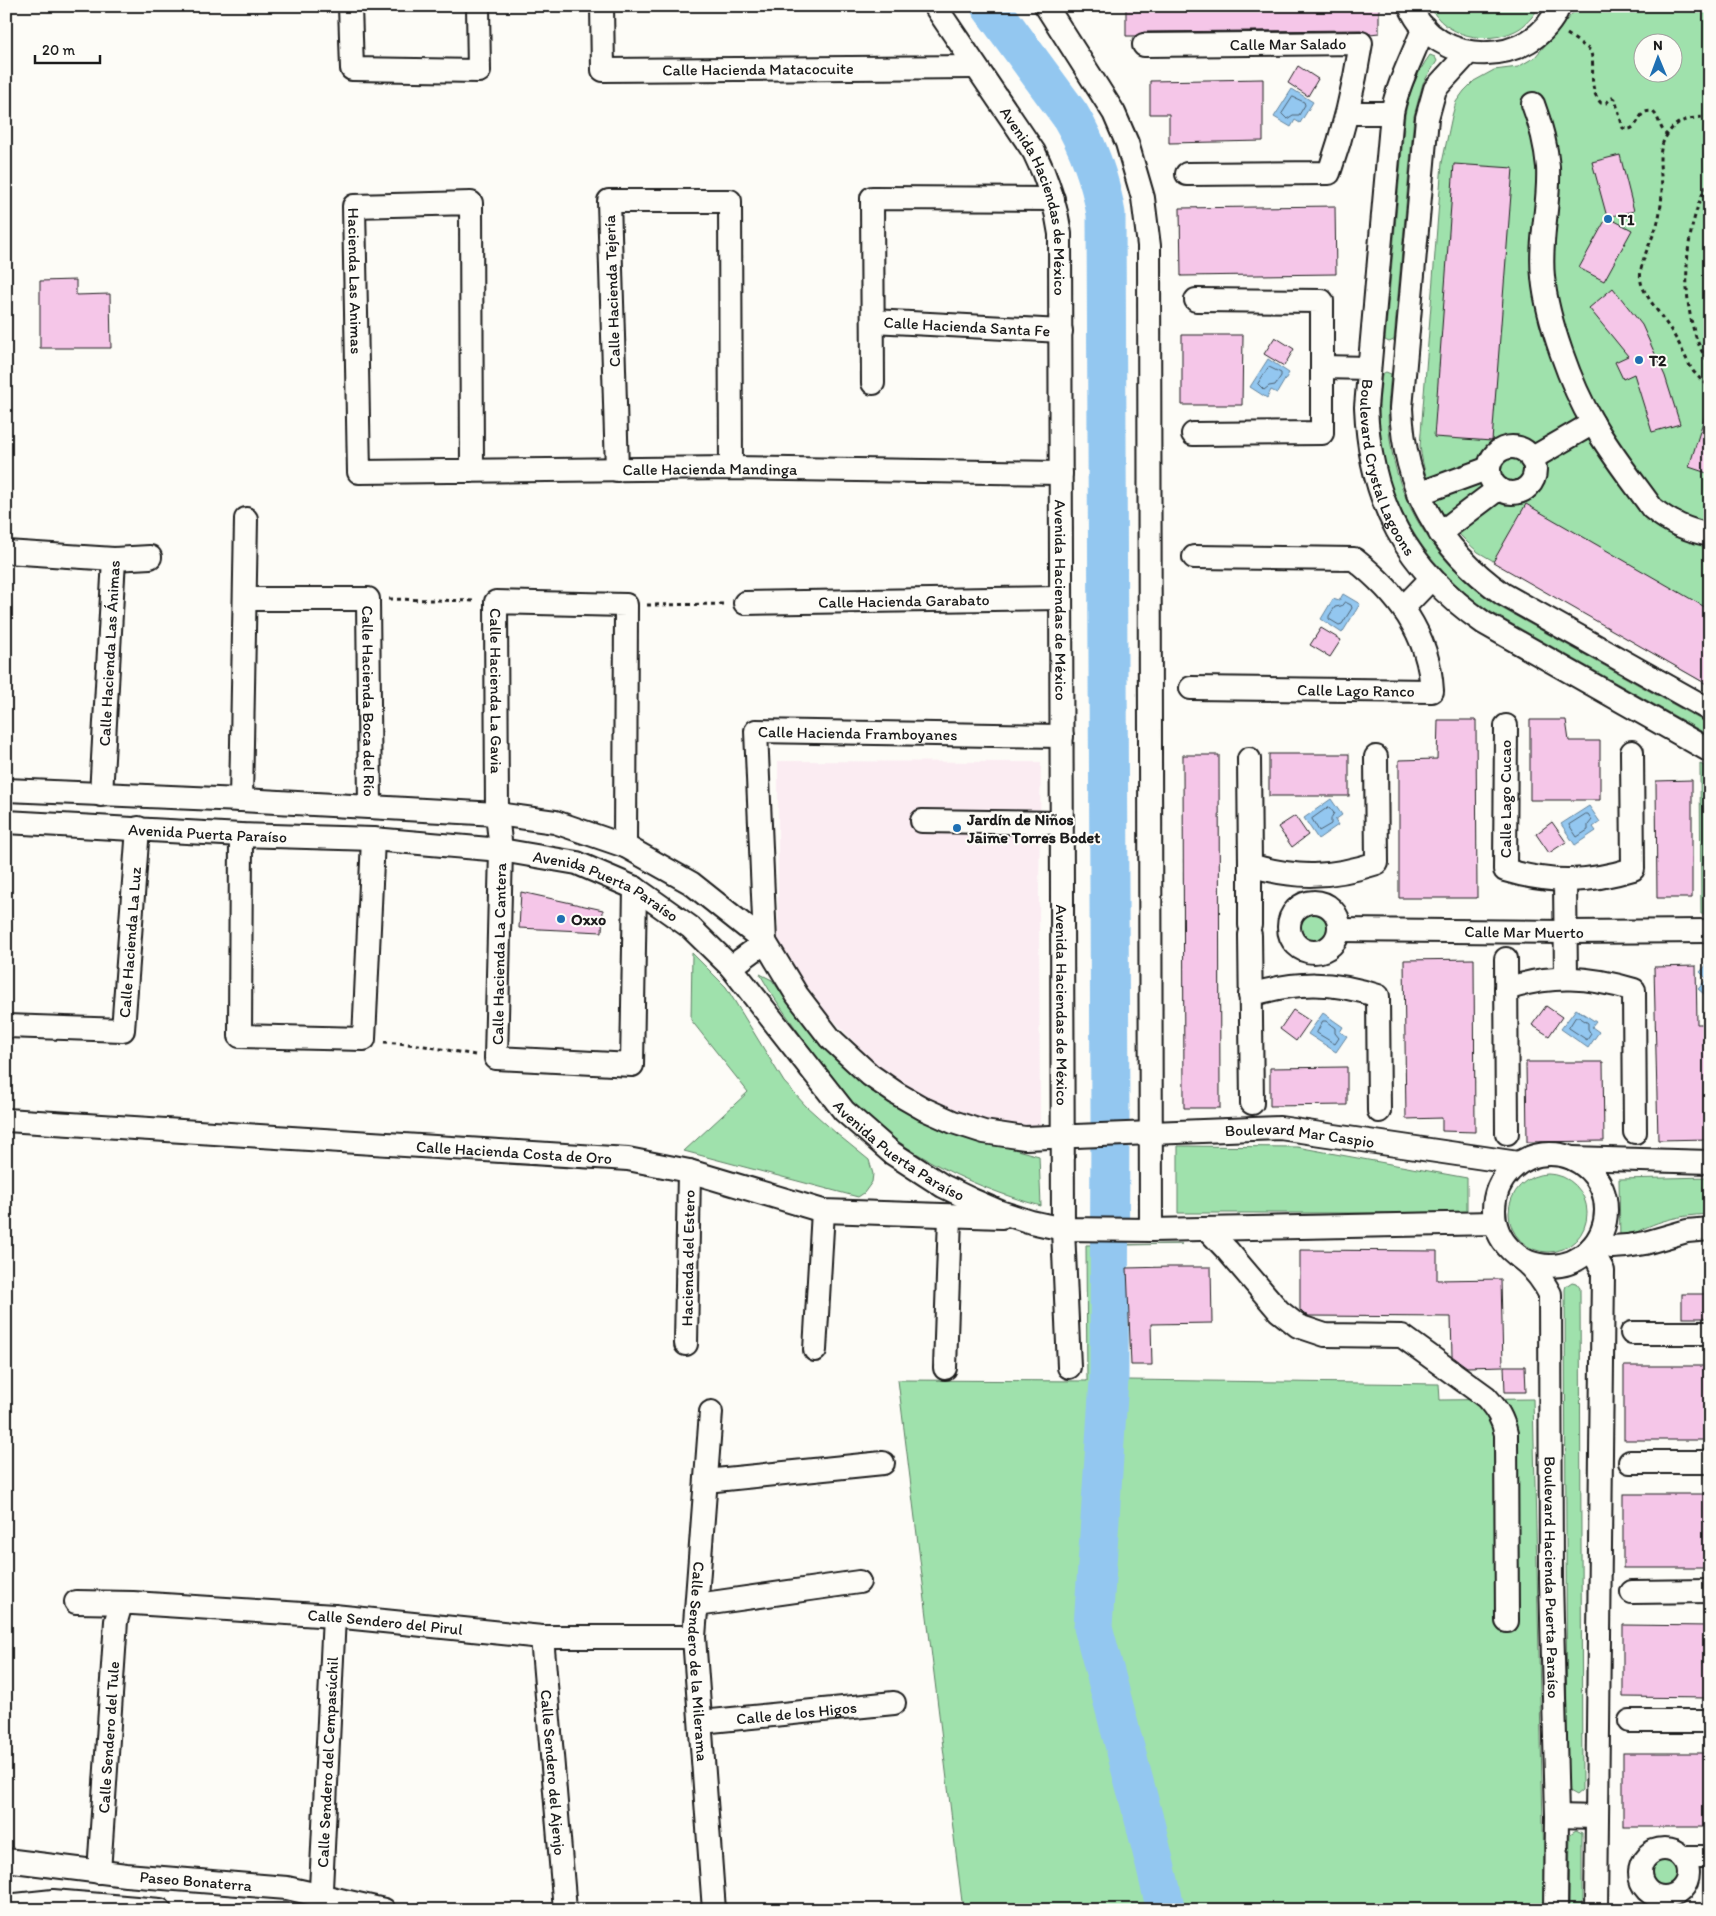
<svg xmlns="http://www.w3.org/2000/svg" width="1716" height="1916" font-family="Itim,sans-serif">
  <rect width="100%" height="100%" fill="#fdfcf7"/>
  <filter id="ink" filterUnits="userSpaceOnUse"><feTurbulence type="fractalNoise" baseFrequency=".02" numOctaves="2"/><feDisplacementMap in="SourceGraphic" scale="10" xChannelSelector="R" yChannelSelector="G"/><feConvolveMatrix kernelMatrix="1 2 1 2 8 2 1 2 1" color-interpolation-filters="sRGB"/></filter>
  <g filter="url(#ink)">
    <path fill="#fbecf2" d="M778 761 1041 762 1039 893 1040 1127 971 1118 910 1091 869 1058 827 1013 778 947Z"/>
    <g fill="#9fe1ac" stroke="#5e7e64" fill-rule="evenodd">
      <path d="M1430 6H1540C1533 16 1526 26 1515 31 1487 45 1444 37 1430 6Z"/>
      <path d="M1577 6H1710V686L1478 552C1443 522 1426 492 1420 446L1442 163 1452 116 1456 102 1464 91 1474 81 1494 70 1518 67 1535 57 1576 9ZM1644 42H1674V72H1644Z"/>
      <path d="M1430 55 1435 57 1437 61 1423 83 1414 116 1394 340 1389 342 1385 340 1405 115C1409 93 1416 74 1430 55Z"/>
      <path d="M1386 372 1391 374C1389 393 1387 412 1389 431 1396 505 1437 563 1496 605L1710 725V736L1491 612C1422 565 1378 494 1379 408 1379 397 1381 385 1382 374Z"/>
      <path d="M1700 764 1710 769V914H1701Z"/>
      <path d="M1316 911 1326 917C1331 929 1326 935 1317 942V940C1307 941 1300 936 1299 925L1304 915Z"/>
      <path d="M692 953 726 987 784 1082 806 1106 837 1134 869 1160 873 1174 872 1182 864 1193 858 1197 684 1151 748 1092 691 1020Z"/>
      <path d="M760 974 772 980 791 1007 831 1055 863 1083 891 1103 909 1112 995 1144 1039 1156 1041 1206C967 1186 887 1146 837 1087 824 1071 813 1053 802 1037 787 1016 772 996 760 974Z"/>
      <path d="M1178 1146 1297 1147 1467 1178V1213H1178Z"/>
      <circle cx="1548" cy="1213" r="39"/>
      <path d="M1710 1177V1214C1671 1216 1653 1222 1620 1241L1619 1179Z"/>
      <path d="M1182 1244 1125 1245 1127 1380 1439 1384 1440 1400 1533 1399 1545 1910H963L898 1380 1087 1381 1086 1245Z"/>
      <path d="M1572 1282 1576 1283 1580 1288 1582 1790 1576 1795 1567 1790 1565 1289 1566 1286Z"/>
      <path d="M1576 1830 1582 1833V1910H1569L1570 1834Z"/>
      <circle cx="1663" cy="1875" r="14"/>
    </g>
    <g fill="#93c7f0" stroke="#63839b">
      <path d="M1292 89 1313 102 1300 123 1295 120 1291 127 1274 117Z"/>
      <path d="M1268 359 1289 373 1277 393 1271 390 1267 398 1250 387Z"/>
      <path d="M1343 594 1360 604 1342 633 1321 619 1333 599 1339 601Z"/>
      <path d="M1331 799 1342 815 1335 820 1338 825 1318 839 1304 818Z"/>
      <path d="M1589 806 1600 822 1593 827 1596 831 1575 845 1561 824Z"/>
      <path d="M1710 961V999L1698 989 1707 979 1700 972Z"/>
      <path d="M1576 1009 1596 1022 1592 1027 1599 1032 1588 1048 1561 1029Z"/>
      <path d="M1323 1013 1343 1027 1340 1032 1347 1036 1336 1052 1308 1034Z"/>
    </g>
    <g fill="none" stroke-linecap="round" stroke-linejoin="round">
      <g stroke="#4c6071" stroke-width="1">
        <path d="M1293 97 1304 102 1305 105 1299 115H1293L1287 119 1282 114Z"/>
        <path d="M1269 367 1281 373V376L1275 385 1269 386 1264 390 1258 384Z"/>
        <path d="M1345 602 1351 605 1352 608 1342 624 1339 625 1329 619V616L1335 607 1341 606Z"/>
        <path d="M1329 807 1334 813 1331 818V824L1319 831 1312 819Z"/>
        <path d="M1586 814H1588L1592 820 1588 825V830L1577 837 1569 825Z"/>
        <path d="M1576 1017H1579L1588 1023V1029L1591 1034 1587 1040 1569 1028Z"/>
        <path d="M1323 1021H1326L1335 1028V1033L1339 1038 1335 1044 1317 1033Z"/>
      </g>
      <path stroke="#93c7f0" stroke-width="39" d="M990 6 1070 115C1089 147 1100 178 1106 214L1110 1116 1109 1380 1093 1627 1145 1823 1166 1910"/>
    </g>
    <g fill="#f5c6e8" stroke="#1c1c1c">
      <path d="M1126 6H1379V33L1370 34 1361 30 1144 32 1135 36H1126Z"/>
      <path d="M1298 66 1318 79 1308 96 1288 83Z"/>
      <path d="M1263 79V141L1169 143V114H1150V81Z"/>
      <path d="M1620 155 1634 211 1607 217 1592 162Z"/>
      <path d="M1454 164 1513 168 1492 441 1434 437Z"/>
      <path d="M1335 206 1336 274 1181 276 1180 208Z"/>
      <path d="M1607 217 1632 230 1604 281 1579 268Z"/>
      <path d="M76 280V295L110 294 111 348H40V281Z"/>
      <path d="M1613 288 1642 325 1665 376 1680 424 1652 432 1634 374 1623 379 1615 362 1628 356 1589 308Z"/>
      <path d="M1182 335H1243L1242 405H1182Z"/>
      <path d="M1275 337 1294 349 1284 366 1264 354Z"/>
      <path d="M1706 412 1710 413V474L1689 467Z"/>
      <path d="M1526 504 1710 610V686L1493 562Z"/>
      <path d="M1321 628 1341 640 1330 657 1310 645Z"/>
      <path d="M1438 720H1476L1477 898H1399V760L1437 759Z"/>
      <path d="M1530 720H1566L1569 741H1600V800H1530Z"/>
      <rect x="1269" y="754" width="80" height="42"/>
      <path d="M1183 755H1219L1220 1108H1184Z"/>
      <path d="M1692 780V898H1657L1656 781Z"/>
      <path d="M1295 816 1308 835 1292 847 1278 827Z"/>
      <path d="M1552 822 1566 842 1549 853 1536 834Z"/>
      <path d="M521 892 603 910 602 932 519 928Z"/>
      <path d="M1474 959 1475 1132 1442 1131V1118L1406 1119 1404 960Z"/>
      <path d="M1696 966 1697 1024H1710V1139L1658 1140 1654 967Z"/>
      <path d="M1546 1006 1562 1017 1549 1036 1532 1025Z"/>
      <path d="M1293 1010 1310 1021 1296 1041 1280 1029Z"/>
      <path d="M1526 1062H1603L1604 1141 1527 1142Z"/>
      <path d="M1347 1067V1105L1270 1106V1068Z"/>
      <path d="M1300 1250 1437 1251V1280L1501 1279 1503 1366 1467 1367 1452 1356 1451 1317 1309 1316 1304 1314 1300 1310Z"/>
      <path d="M1169 1267H1211L1212 1323 1151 1324 1152 1365H1131L1127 1268Z"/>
      <rect x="1682" y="1294" width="28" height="24"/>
      <path d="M1504 1366H1525L1526 1392H1505Z"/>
      <rect x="1624" y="1366" width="86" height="74"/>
      <rect x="1623" y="1494" width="87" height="74"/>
      <path d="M1623 1625 1710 1626V1698L1623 1697Z"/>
      <rect x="1623" y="1753" width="87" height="74"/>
    </g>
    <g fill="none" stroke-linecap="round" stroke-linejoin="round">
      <defs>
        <g id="minor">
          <path d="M350 6 352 69 479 71 478 6"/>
          <path id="s1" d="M602 6 603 70 975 67"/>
          <path id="s2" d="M935 6 1034 152C1047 178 1056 204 1060 234L1063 1229 1069 1367"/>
          <path d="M1046 6 1114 113 1127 143 1143 198 1149 246 1151 1230"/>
          <path d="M1410 6C1436 69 1533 69 1559 6"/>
          <path id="s3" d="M1424 27C1413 56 1398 83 1392 113L1366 407C1370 502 1406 569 1484 623L1710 751"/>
          <path id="s4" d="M1144 45 1361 43C1354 88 1344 130 1329 173L1187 174"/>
          <path d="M1468 53 1435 89 1427 118 1401 408C1404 488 1438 548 1503 594L1710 710"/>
          <path d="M1533 104C1541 125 1546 145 1548 167 1550 204 1539 240 1543 277 1547 320 1571 386 1593 423 1610 453 1632 480 1652 508 1670 523 1687 530 1710 535"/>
          <path d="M1348 113H1392"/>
          <path id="s5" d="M873 321 1061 331"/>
          <path d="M1322 367 1369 368"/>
          <path d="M873 383 872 198 1053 199"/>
          <path d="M1193 434 1322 433V301L1196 300"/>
          <circle cx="1512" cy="470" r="23"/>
          <path d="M1531 459 1593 423"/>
          <path d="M617 470 609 201H730L731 468"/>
          <path id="s6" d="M472 471 471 203 354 206 359 472 731 468 1061 473"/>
          <path d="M1418 494 1489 468"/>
          <path d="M1440 533 1498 489"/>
          <path d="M6 552 114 559 150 557"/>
          <path id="s7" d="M245 599H368L370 807"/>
          <path id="s8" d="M745 603 1061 598"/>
          <path d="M1403 608 1431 579"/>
          <path id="s9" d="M1191 688 1432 691C1429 633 1397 593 1354 559L1194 557"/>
          <path d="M1506 726 1505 870C1552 884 1587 883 1633 869L1632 752"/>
          <path d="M1249 759 1250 865C1296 879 1331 878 1377 863L1376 757"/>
          <path id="s10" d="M6 790 241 800 497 814 555 822 625 846 691 883 765 942 797 995 830 1038 870 1075 896 1093 924 1109 953 1122 984 1132 1025 1138 1280 1128 1518 1163"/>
          <path id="s11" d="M101 795 114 559"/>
          <path d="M241 800 246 519"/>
          <path d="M922 821 1062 823"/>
          <path id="s12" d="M6 822 241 835 373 839 501 850 577 863 635 888 690 927 731 967 844 1111 892 1153 943 1186 970 1199 1000 1212 1031 1222 1063 1229 1151 1230 1494 1223"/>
          <path d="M241 835 240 1036 364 1039 373 839"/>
          <path id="s13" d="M625 846 626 605 496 602 497 814 501 850 496 1058 632 1065 635 888"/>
          <path d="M1250 865V925"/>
          <path d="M1565 881 1566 978"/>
          <circle cx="1314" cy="927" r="25"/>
          <path id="s14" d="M1339 930 1565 932 1710 931"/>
          <path d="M1250 935 1252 1103"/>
          <path d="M1506 959 1507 1133"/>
          <path id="s15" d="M731 967 765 942 756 731 1062 736"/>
          <path d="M1506 989C1552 974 1588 976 1634 990L1635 1132"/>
          <path d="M1250 995C1297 981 1333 981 1378 996L1379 1111"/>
          <path id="s16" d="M6 1026 123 1030 138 828"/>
          <path id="s17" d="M6 1120 628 1159 689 1171 823 1211 1002 1217"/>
          <circle cx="1550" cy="1210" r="56"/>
          <path d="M1572 1158 1710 1162"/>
          <path d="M1207 1229 1227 1250 1279 1311 1298 1326 1325 1335 1402 1336 1486 1397C1497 1409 1503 1419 1506 1434L1507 1621"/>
          <path d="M1596 1243 1612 1247 1627 1246 1645 1243 1687 1231 1710 1229"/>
          <path d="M1591 1248 1603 1271 1596 1910"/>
          <path id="s18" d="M1519 1257C1533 1267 1542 1279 1550 1294L1551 1579 1557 1816 1556 1910"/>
          <path d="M1632 1333H1710"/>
          <path id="s19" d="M686 1344 689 1171"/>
          <path d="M815 1350 823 1211"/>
          <path d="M945 1368 950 1216"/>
          <path id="s20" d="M711 1412 694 1637 714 1910"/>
          <path d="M1630 1462H1710"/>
          <path d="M706 1481 883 1463"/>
          <path d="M1632 1592 1710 1591"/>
          <path id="s21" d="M76 1602 133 1603 334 1616 542 1637H694"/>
          <path d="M697 1605 859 1582"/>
          <path id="s22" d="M542 1637 565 1910"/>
          <path d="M1630 1721H1710"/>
          <path id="s23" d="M701 1722 894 1703"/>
          <path d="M1557 1816 1597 1817"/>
          <circle cx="1664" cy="1873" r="24"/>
          <path d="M1682 1857H1710"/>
          <path id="s24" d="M6 1860 126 1875 287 1888 384 1910"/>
          <path id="s25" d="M99 1872 116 1621 121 1604"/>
          <path d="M6 1906 53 1901 160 1910"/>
          <path id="s26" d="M320 1910 334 1616"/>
        </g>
      </defs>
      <use href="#minor" stroke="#1c1c1c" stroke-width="26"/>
      <g stroke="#1c1c1c" stroke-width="3" stroke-dasharray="4 4" stroke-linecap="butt">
        <path d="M1567 34 1590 50C1597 68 1586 86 1601 103H1606L1612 98 1615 99 1623 128C1634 133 1637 121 1643 113 1660 105 1656 126 1667 135"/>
        <path d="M1710 116C1692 119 1678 117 1667 135 1656 151 1661 169 1662 187 1662 197 1661 207 1659 217 1655 237 1637 263 1641 282 1644 296 1667 322 1675 337 1682 348 1686 360 1693 371 1698 377 1703 382 1710 386"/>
        <path d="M1710 179C1682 227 1676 317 1710 365"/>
        <path d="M389 599 475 601"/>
        <path d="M647 605 725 604"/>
        <path d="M384 1042 419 1045 475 1055"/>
      </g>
      <use href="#minor" stroke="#fdfcf7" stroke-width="22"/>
    </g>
  </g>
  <g fill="#1f6fb2" stroke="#fdfcf7" stroke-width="2">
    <circle cx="1608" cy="219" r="5"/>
    <circle cx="1639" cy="360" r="5"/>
    <circle cx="957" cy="828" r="5"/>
    <circle cx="561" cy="919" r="5"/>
  </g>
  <g text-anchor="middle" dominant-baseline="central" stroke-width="4" stroke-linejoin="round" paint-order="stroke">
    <g font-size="16" fill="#1c1c1c" stroke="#fdfcf7">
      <text stroke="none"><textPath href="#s4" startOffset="144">Calle Mar Salado</textPath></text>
      <text stroke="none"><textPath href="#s1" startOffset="219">Calle Hacienda Matacocuite</textPath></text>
      <text stroke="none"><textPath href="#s2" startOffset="224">Avenida Haciendas de México</textPath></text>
      <text stroke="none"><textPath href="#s6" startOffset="460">Hacienda Las Animas</textPath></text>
      <text transform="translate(612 291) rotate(-92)">Calle Hacienda Tejería</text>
      <text stroke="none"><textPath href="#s5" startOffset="94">Calle Hacienda Santa Fe</textPath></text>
      <text stroke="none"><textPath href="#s3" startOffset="451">Boulevard Crystal Lagoons</textPath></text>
      <text stroke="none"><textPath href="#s6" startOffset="1002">Calle Hacienda Mandinga</textPath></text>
      <text stroke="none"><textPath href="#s2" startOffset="629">Avenida Haciendas de México</textPath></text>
      <text stroke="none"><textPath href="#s8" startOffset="159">Calle Hacienda Garabato</textPath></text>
      <text stroke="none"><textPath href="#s11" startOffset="142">Calle Hacienda Las Ánimas</textPath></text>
      <text stroke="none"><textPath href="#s9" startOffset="165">Calle Lago Ranco</textPath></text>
      <text stroke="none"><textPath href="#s13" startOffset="460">Calle Hacienda La Gavia</textPath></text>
      <text stroke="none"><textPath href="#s7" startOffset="225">Calle Hacienda Boca del Río</textPath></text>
      <text stroke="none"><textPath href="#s15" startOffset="355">Calle Hacienda Framboyanes</textPath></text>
      <text transform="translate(1505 799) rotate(-90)">Calle Lago Cucao</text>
      <text stroke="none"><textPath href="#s12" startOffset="202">Avenida Puerta Paraíso</textPath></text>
      <text stroke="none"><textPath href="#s12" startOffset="608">Avenida Puerta Paraíso</textPath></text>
      <text stroke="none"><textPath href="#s14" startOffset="185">Calle Mar Muerto</textPath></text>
      <text stroke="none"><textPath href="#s16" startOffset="205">Calle Hacienda La Luz</textPath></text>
      <text transform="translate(499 954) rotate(-89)">Calle Hacienda La Cantera</text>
      <text stroke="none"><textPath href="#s2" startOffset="1034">Avenida Haciendas de México</textPath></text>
      <text stroke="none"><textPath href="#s10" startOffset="1410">Boulevard Mar Caspio</textPath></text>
      <text stroke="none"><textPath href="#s12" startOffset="1012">Avenida Puerta Paraíso</textPath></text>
      <text stroke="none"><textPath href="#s17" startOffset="509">Calle Hacienda Costa de Oro</textPath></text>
      <text stroke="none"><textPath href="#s19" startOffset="86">Hacienda del Estero</textPath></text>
      <text stroke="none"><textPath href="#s18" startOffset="332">Boulevard Hacienda Puerta Paraíso</textPath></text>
      <text stroke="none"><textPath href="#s21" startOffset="310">Calle Sendero del Pirul</textPath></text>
      <text stroke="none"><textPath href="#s20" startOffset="250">Calle Sendero de la Milerama</textPath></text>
      <text stroke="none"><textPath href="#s23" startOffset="96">Calle de los Higos</textPath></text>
      <text stroke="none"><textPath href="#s25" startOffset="135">Calle Sendero del Tule</textPath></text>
      <text stroke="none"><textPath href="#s26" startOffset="148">Calle Sendero del Cempasúchil</textPath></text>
      <text stroke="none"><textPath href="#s22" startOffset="136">Calle Sendero del Ajenjo</textPath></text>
      <text stroke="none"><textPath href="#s24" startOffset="191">Paseo Bonaterra</textPath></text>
    </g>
    <g font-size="16" font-weight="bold" fill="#1c1c1c" stroke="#fdfcf7" text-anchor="start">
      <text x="1618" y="219">T1</text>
      <text x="1649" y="360">T2</text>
      <text x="967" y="819">Jardín de Niños<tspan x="967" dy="18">Jaime Torres Bodet</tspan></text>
      <text x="571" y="919">Oxxo</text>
    </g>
  </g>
  <rect width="1716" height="1916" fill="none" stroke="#fdfcf7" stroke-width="25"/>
  <rect x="12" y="12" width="1691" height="1891" fill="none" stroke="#1c1c1c" stroke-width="2" filter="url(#ink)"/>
  <g transform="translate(1658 58) rotate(359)"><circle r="24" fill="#fdfcf7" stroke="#a3a29f"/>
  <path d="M0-4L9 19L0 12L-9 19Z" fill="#1f6fb2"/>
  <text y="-8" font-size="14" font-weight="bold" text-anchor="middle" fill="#1c1c1c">N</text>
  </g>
  <path d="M35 55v8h65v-8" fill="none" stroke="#1c1c1c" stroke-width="2.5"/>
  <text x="42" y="55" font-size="15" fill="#1c1c1c" stroke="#fdfcf7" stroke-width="4" paint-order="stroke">20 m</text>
</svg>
